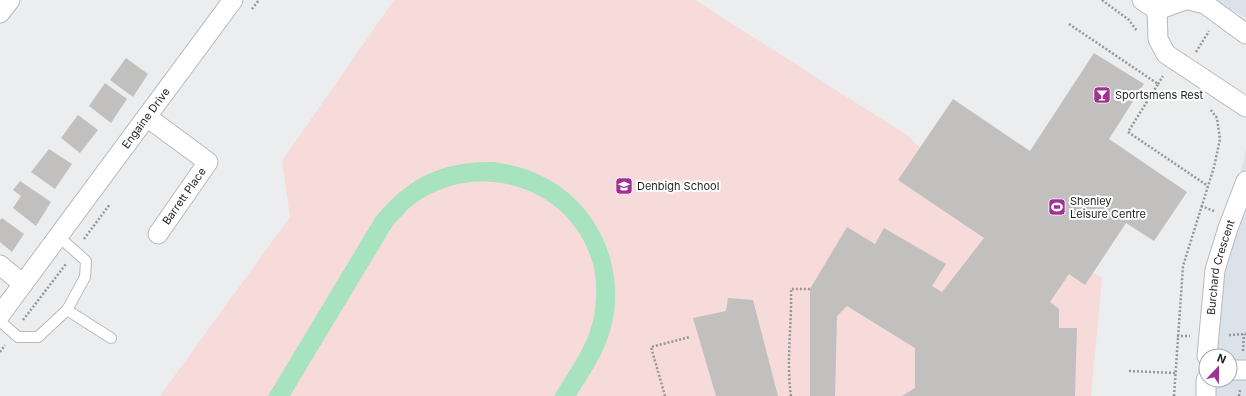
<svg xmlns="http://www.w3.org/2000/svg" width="1246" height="396" font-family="Inter,sans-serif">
  <rect width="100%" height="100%" fill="#ebedee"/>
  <g fill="#dbe2e9">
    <path d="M1214 0H1246V18Z"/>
    <path d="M1246 149V396H1210V380H1230V356H1209L1213 292Z"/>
  </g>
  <path fill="#f6dbda" d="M394 0H695L908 136 989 212 1102 278 1091 396H160L290 217 282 161Z"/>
  <path fill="#a7e3be" d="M495 162C512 165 529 169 544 177 603 207 630 278 607 340 600 360 587 378 576 396H554C570 369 592 341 595 309 597 292 597 274 591 258 567 184 475 159 414 204 406 210 400 218 393 225L290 396H268L375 218C408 177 443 161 495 162Z"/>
  <g fill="#c1c0bf">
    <path d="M1094 53 1144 84 1109 139 1187 192 1154 241 1126 223 1085 285 1069 274 1050 302 1059 309V328H1077L1075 396H902L915 388V348L847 306 837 316 835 396H810V289L847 227 875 244 884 228 946 264 932 286 942 292 984 238 898 180 953 99 1030 151Z"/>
    <path d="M126 58 148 74 133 97 110 80Z"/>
    <path d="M105 83 127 99 111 123 89 106Z"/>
    <path d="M78 115 98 130 80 153 61 138Z"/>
    <path d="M49 149 72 164 55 189 31 172Z"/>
    <path d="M20 181 51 202 36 226 13 208 21 196 13 190Z"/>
    <path d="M2 218 24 234 12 252 0 242V220Z"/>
    <path d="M728 298 753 300 778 396H716L693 318 726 311Z"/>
  </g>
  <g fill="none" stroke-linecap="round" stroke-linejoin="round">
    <defs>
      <g id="service">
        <path d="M67 310 111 338"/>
        <path d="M0 321 18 337H38L67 310 85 277 86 261 59 237"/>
      </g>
      <g id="minor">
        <path d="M1142 0 1157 10"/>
        <path d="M1189 0 1205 4 1246 34"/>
        <path d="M1157 10 1158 39 1166 54 1246 107"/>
        <path d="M1157 10 1185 0"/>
        <path d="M0 13 10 0"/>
        <path d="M147 117 208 162 158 234"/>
        <path d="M0 265 23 284"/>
        <path id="s1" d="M0 315 233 0"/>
        <path id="s2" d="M1207 356 1215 270 1228 228 1246 181"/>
        <path d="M1230 370H1246"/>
        <path d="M1206 396V380"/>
      </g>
    </defs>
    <use href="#service" stroke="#b8b9bb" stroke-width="12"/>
    <use href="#minor" stroke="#b8b9bb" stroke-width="21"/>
    <g stroke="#949697" stroke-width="2.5" stroke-dasharray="2 2" stroke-linecap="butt">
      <path d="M1102 0 1129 20 1137 31"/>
      <path d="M252 9 259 0"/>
      <path d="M1069 24 1158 84 1128 132 1208 186"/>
      <path d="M1196 52 1209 31"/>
      <path d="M1158 84 1163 76"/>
      <path d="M1201 206 1214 211"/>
      <path d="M84 239 110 204"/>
      <path d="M23 320 66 264"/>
      <path d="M1229 335 1246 334"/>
      <path d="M1177 336H1190"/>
      <path d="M1243 351 1244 334"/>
      <path d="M0 352 5 345"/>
      <path d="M1129 371 1175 373"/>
      <path d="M665 396 651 347 690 337"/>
      <path d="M791 396C786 361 792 324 791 289H810"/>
      <path d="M1174 396 1183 266 1214 167 1220 139 1217 118 1210 109"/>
      <path d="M1239 396 1240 390"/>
    </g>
    <use href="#service" stroke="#fff" stroke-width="10"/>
    <use href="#minor" stroke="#fff" stroke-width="19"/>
  </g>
  <defs>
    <symbol id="bar-square" viewBox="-11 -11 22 22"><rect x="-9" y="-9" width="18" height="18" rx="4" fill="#9f3190" stroke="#fff"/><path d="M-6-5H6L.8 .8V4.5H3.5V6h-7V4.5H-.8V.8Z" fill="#fff"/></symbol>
    <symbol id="school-square" viewBox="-11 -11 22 22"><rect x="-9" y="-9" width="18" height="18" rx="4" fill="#9f3190" stroke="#fff"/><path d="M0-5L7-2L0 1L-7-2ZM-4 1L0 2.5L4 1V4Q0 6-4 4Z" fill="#fff"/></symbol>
    <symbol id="stadium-square" viewBox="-11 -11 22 22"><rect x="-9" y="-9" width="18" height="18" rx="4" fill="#9f3190" stroke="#fff"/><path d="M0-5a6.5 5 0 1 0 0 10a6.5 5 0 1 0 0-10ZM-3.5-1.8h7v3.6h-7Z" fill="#fff"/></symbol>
  </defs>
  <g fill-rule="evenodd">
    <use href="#bar-square" x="1092" y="85" width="20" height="20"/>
    <use href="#school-square" x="614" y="176" width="20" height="20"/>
    <use href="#stadium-square" x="1047" y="197" width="20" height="20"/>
  </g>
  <g text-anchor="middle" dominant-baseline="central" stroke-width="4" stroke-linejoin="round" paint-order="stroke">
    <g font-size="11" fill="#1f2020" stroke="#fff" text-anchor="start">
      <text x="1115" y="95">Sportsmens Rest</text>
      <text x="637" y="186">Denbigh School</text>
      <text x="1070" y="201">Shenley<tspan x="1070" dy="13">Leisure Centre</tspan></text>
    </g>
    <g font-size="11" fill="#1f2020" stroke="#fff">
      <text stroke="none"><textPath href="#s1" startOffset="245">Engaine Drive</textPath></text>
      <text transform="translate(184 196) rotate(-55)">Barrett Place</text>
      <text stroke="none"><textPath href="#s2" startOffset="90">Burchard Crescent</textPath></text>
    </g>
  </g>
  <g transform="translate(1218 368) rotate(22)"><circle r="19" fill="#ffffff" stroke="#a5a6a6"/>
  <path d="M0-3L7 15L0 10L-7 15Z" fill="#9f3190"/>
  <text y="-6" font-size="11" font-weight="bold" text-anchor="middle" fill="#1f2020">N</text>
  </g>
</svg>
